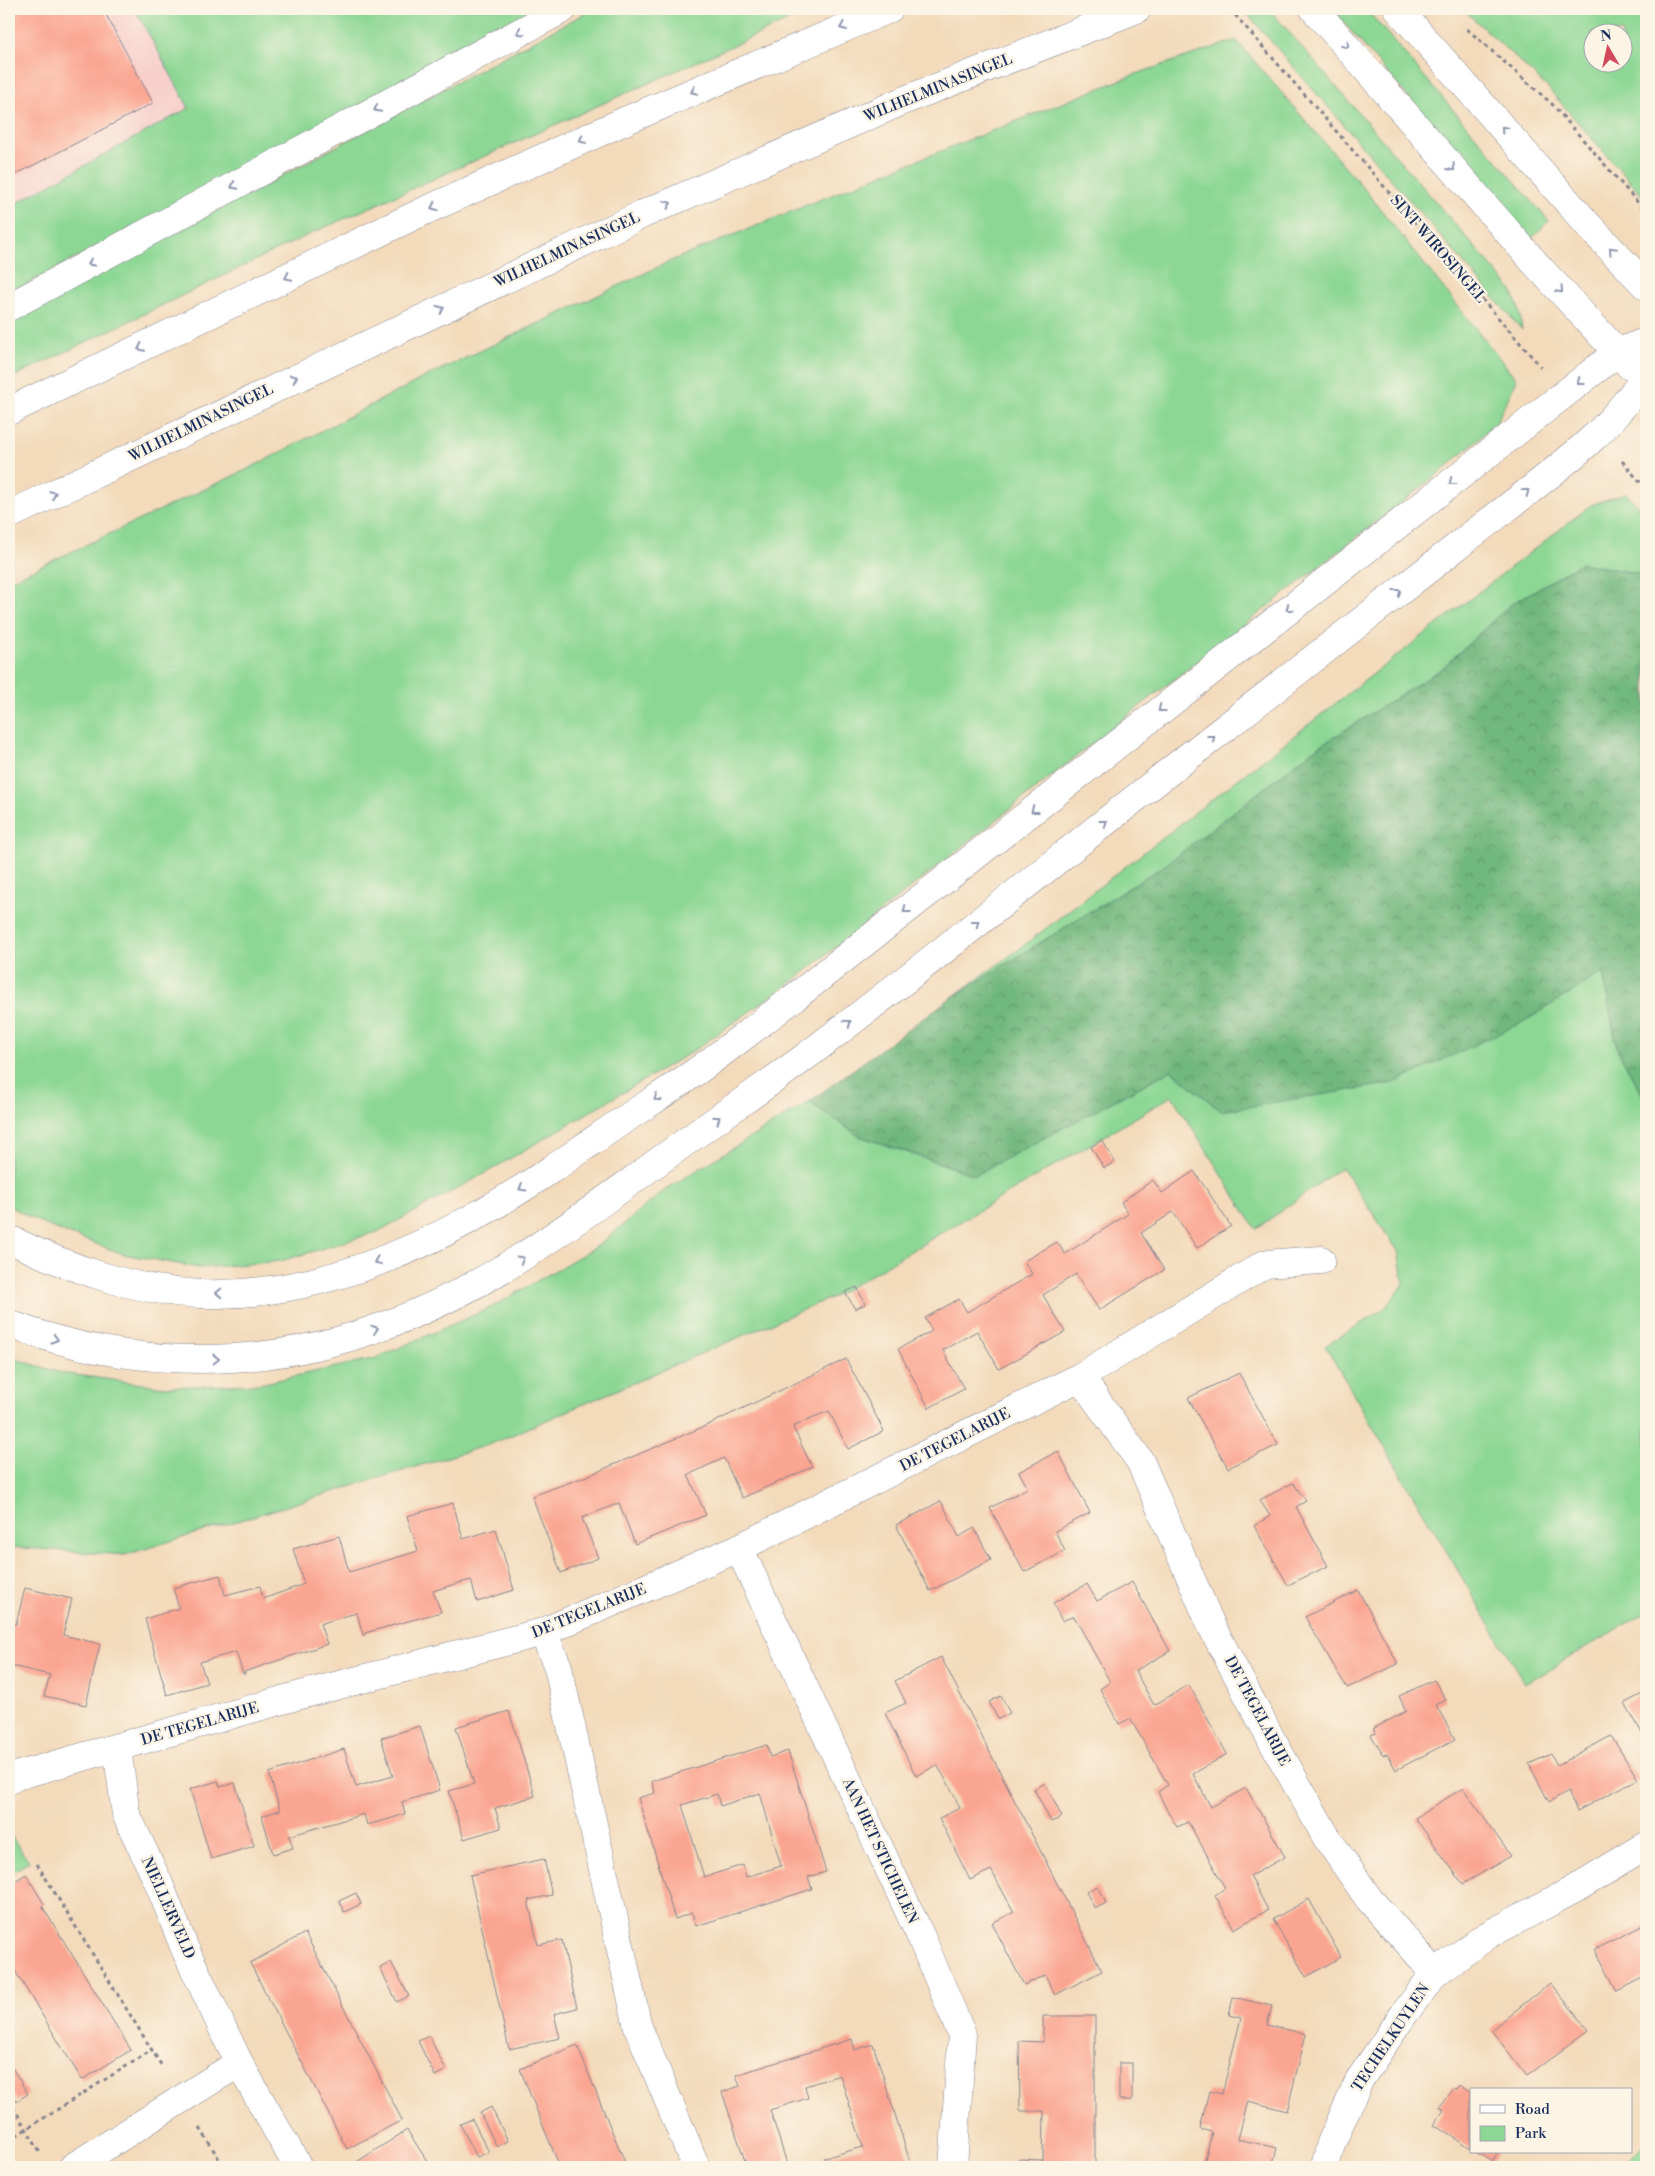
<svg xmlns="http://www.w3.org/2000/svg" width="1655" height="2176" font-family="'Libre Bodoni',serif">
  <defs>
    <pattern id="forest-crowns" width="20" height="18" patternUnits="userSpaceOnUse" patternTransform="scale(1.25)"><rect width="20" height="18" fill="#71b87e"/><path d="M2 6a3 3 0 1 1 6 0M12 15a3 3 0 1 1 6 0" fill="none" stroke="#5c966a"/></pattern>
  </defs>
  <rect width="100%" height="100%" fill="#fcf5e5"/>
  <filter id="ink" filterUnits="userSpaceOnUse"><feTurbulence type="fractalNoise" baseFrequency=".02" numOctaves="2"/><feDisplacementMap in="SourceGraphic" scale="10" xChannelSelector="R" yChannelSelector="G"/><feConvolveMatrix kernelMatrix="1 2 1 2 8 2 1 2 1" color-interpolation-filters="sRGB"/></filter>
  <filter id="wash" filterUnits="userSpaceOnUse"><feTurbulence type="fractalNoise" baseFrequency=".0096" numOctaves="4" result="noise"/><feDisplacementMap in="SourceGraphic" scale="20" xChannelSelector="R" yChannelSelector="G"/><feGaussianBlur stdDeviation="1.12" result="paint"/><feColorMatrix in="noise" values="0 0 0 0 0 0 0 0 0 0 0 0 0 0 0 0 0 1.4 0 .05"/><feComposite in="paint" operator="in"/></filter>
  <g filter="url(#wash)">
    <rect width="100%" height="100%" fill="#f3dabb"/>
    <path fill="#f7d0cc" d="M9 9H257L189 108 9 207Z"/>
    <g fill="#8cd794" stroke="#548379" fill-rule="evenodd">
      <path d="M135 9H538L9 294V207L189 108Z"/>
      <path d="M593 9H815L310 234 9 379V322Z"/>
      <path d="M1243 9H1269L1511 289 1519 309 1522 330Z"/>
      <path d="M1332 9H1366L1549 221 1531 239Z"/>
      <path d="M1463 9H1646V200L1547 87ZM1592 32H1622V62H1592Z"/>
      <path d="M1236 40 1361 185 1517 380 1496 423 1447 467 1131 713 793 981 690 1053 484 1174 377 1232 281 1261 200 1268 123 1254 43 1224 9 1206V581L250 468 425 377 673 260 890 171 1136 74Z"/>
      <path d="M1626 493 1646 515V575L1581 563 1510 605 1440 670 1312 751 1164 866 948 1000 1018 950 1591 505Z"/>
      <path d="M1603 971 1617 1049 1646 1101V1612L1525 1684 1325 1346 1384 1309 1404 1284 1398 1251 1342 1167 1256 1229 1172 1096 835 1296 491 1444 125 1555 9 1547V1357L61 1373 165 1387 260 1384 376 1358 492 1307 599 1245 666 1189 809 1102 859 1136 975 1175 1171 1070 1221 1111 1527 1020Z"/>
      <path d="M9 1833 29 1862 9 1874Z"/>
      <path d="M1646 2145V2167H1620L1642 2147Z"/>
    </g>
    <path fill="url(#forest-crowns)" stroke="#46746e" d="M1581 563 1646 575V1101L1617 1049 1603 972 1527 1020 1394 1083 1221 1111 1171 1070 975 1175 859 1136 809 1102 948 1000 1164 866 1312 751 1440 670 1510 605Z"/>
    <g id="blocks">
      <g fill="#faa591" fill-rule="evenodd">
        <path d="M9 9H103L153 103 9 178Z"/>
        <path d="M1102 1140 1115 1162 1104 1168 1091 1147Z"/>
        <path d="M1194 1171 1231 1226 1197 1248 1173 1212 1141 1233 1164 1270 1099 1310 1076 1274 1043 1295 1065 1332 999 1369 977 1331 943 1350 964 1389 929 1408 898 1349 932 1331 925 1318 959 1299 967 1312 1032 1274 1024 1261 1057 1242 1065 1254 1128 1214 1121 1202 1153 1180 1162 1193Z"/>
        <path d="M857 1287 865 1304 855 1309 845 1292Z"/>
        <path d="M846 1359 884 1431 848 1449 829 1411 811 1418 793 1427 812 1467 742 1498 724 1458 688 1475 706 1515 635 1544 619 1503 582 1518 598 1558 561 1573 532 1496 587 1476 710 1424Z"/>
        <path d="M1239 1373 1278 1445 1228 1468 1188 1398Z"/>
        <path d="M1058 1451 1090 1513 1055 1531 1065 1551 1024 1572 990 1508 1028 1488 1019 1472Z"/>
        <path d="M1293 1483 1306 1501 1296 1507 1328 1566 1288 1585 1254 1526 1270 1516 1260 1500Z"/>
        <path d="M941 1501 959 1537 974 1528 991 1560 930 1591 896 1525Z"/>
        <path d="M453 1503 463 1539 496 1529 514 1590 477 1602 471 1580 452 1585 433 1591 441 1612 365 1633V1635H363L357 1613 338 1618 320 1624 327 1644 244 1672 245 1674H243L236 1652 200 1662 207 1683 167 1695 145 1619 179 1608 173 1588 220 1575 225 1595 260 1586 263 1599 304 1584 293 1549 339 1536 349 1572 382 1562 418 1551 407 1516Z"/>
        <path d="M1132 1582 1170 1651 1135 1671 1154 1705 1189 1685 1227 1754 1193 1774 1211 1807 1246 1788 1285 1857 1250 1876 1268 1910 1234 1929 1215 1895 1225 1888 1207 1855 1188 1822 1177 1827 1167 1810 1158 1792 1168 1785 1131 1720 1129 1719 1119 1724 1100 1689 1110 1682 1074 1616 1062 1621 1053 1603 1087 1584 1097 1601Z"/>
        <path d="M25 1588 72 1599 63 1635 100 1644 86 1705 44 1696 50 1675 12 1666 9 1676V1622L16 1624Z"/>
        <path d="M1358 1590 1398 1664 1347 1688 1305 1617Z"/>
        <path d="M941 1657 1102 1971 1055 1995 1045 1975 1024 1985 992 1923 1014 1912 991 1870 970 1880 939 1818 960 1808 949 1785 937 1765 916 1776 885 1713 906 1703 895 1681Z"/>
        <path d="M1434 1680 1446 1700 1436 1705 1455 1739 1396 1770 1387 1754 1383 1755 1371 1735 1376 1733 1373 1729 1406 1711 1399 1696Z"/>
        <path d="M1646 1692V1740L1625 1703Z"/>
        <path d="M1001 1696 1010 1713 998 1719 989 1702Z"/>
        <path d="M509 1711 535 1796 495 1808 501 1828 464 1839 449 1791 474 1784 456 1727Z"/>
        <path d="M420 1726 440 1790 402 1802 405 1814 386 1820 367 1825 364 1814 289 1836 293 1848 273 1854 262 1816 280 1810 269 1773 344 1749 356 1787 393 1776 381 1738Z"/>
        <path d="M1611 1736 1638 1779 1577 1811 1568 1791 1549 1802 1529 1764 1551 1754 1557 1765Z"/>
        <path d="M767 1745 770 1757 788 1751 826 1872 808 1877 812 1889 696 1926 692 1913 675 1919 638 1798 655 1793 652 1781ZM760 1793 781 1866 746 1877 743 1865 704 1877 682 1805 717 1794 720 1806Z"/>
        <path d="M218 1781 220 1787 235 1783 254 1846 211 1859 190 1789Z"/>
        <path d="M1045 1783 1062 1817 1051 1822 1034 1789Z"/>
        <path d="M1463 1788 1511 1856 1463 1884 1415 1818Z"/>
        <path d="M544 1859 552 1895 528 1900 538 1945 562 1940 577 2008 554 2014 560 2038 509 2049 470 1875Z"/>
        <path d="M26 1874 44 1904 42 1906 131 2050 82 2080 9 1961V1885Z"/>
        <path d="M1098 1886 1106 1903 1095 1909 1086 1892Z"/>
        <path d="M356 1893 361 1904 344 1912 339 1901Z"/>
        <path d="M1309 1899 1341 1957 1306 1977 1273 1919Z"/>
        <path d="M1646 1924V1976L1617 1991 1595 1949Z"/>
        <path d="M305 1933 402 2120 347 2149 250 1963Z"/>
        <path d="M391 1962 409 1996 397 2002 380 1968Z"/>
        <path d="M1550 1983 1589 2030 1527 2076 1491 2030Z"/>
        <path d="M1233 1997 1272 2006 1267 2025 1306 2034 1287 2111 1248 2101 1238 2139 1277 2148 1272 2167H1203L1212 2132 1200 2129 1209 2091 1222 2094 1241 2018 1229 2015Z"/>
        <path d="M1043 2016H1095V2167H1019V2159L1043 2160 1044 2111H1020L1019 2041 1043 2042Z"/>
        <path d="M429 2036 446 2070 435 2076 418 2041Z"/>
        <path d="M852 2039 855 2050 873 2044 911 2165 904 2167H827L824 2158 863 2147 840 2075 805 2086 808 2098 770 2110 788 2167H747L722 2092 740 2086 736 2075Z"/>
        <path d="M577 2045 609 2124 627 2167H560L552 2148 520 2069Z"/>
        <path d="M9 2063 28 2094 17 2101 9 2087Z"/>
        <rect x="1119" y="2063" width="13" height="37"/>
        <path d="M1459 2085 1471 2093V2149L1434 2125 1444 2110 1439 2107 1453 2087 1456 2089Z"/>
        <path d="M491 2107 508 2141 497 2147 480 2113Z"/>
        <path d="M472 2119 489 2152 477 2157 460 2124Z"/>
        <path d="M407 2130 431 2167H358L355 2163Z"/>
        <path d="M1476 2152H1498L1492 2162Z"/>
        <path d="M200 2162 203 2167H191Z"/>
        <path d="M1411 2163 1425 2167H1409Z"/>
      </g>
    </g>
  </g>
  <g filter="url(#ink)">
    <use href="#blocks" fill-opacity="0" stroke="#87848c" stroke-width="1"/>
    <g fill="none" stroke-linecap="round" stroke-linejoin="round">
      <defs>
        <g id="minor">
          <path d="M1080 1377 1140 1461 1212 1627 1270 1737 1327 1838 1369 1899 1435 1973"/>
          <path d="M739 1548 921 1937 962 2035 953 2167"/>
          <path d="M543 1632 558 1667 638 2027 696 2167"/>
          <path d="M117 1748 126 1814 159 1884 185 1949 239 2063 298 2167"/>
          <path d="M9 1780 16 1776 293 1697 543 1632 739 1548 1080 1377 1265 1264 1321 1260"/>
          <path d="M73 2167 239 2063"/>
          <path d="M1325 2167 1331 2143 1360 2079 1404 2014 1435 1973 1488 1935 1573 1890 1646 1846"/>
        </g>
        <g id="major">
          <path d="M1314 9 1535 263 1630 366"/>
          <path d="M1398 9 1588 225 1646 286"/>
          <path d="M9 307 563 9"/>
          <path d="M9 411 420 213 627 120 889 9"/>
          <path d="M9 515 641 215 905 100 1137 9"/>
          <path d="M9 1239C69 1268 133 1291 201 1294 325 1298 448 1239 549 1171 565 1161 581 1149 597 1138 630 1115 664 1094 697 1071 733 1045 769 1017 804 990L1618 352 1646 342"/>
          <path d="M9 1324C131 1370 264 1371 386 1325 499 1284 583 1215 680 1146 720 1117 761 1089 801 1060 935 959 1066 852 1198 749 1284 682 1370 615 1455 548 1500 512 1552 476 1594 437 1614 419 1630 397 1646 377"/>
        </g>
      </defs>
      <use href="#minor" stroke="#87848c" stroke-width="29"/>
      <use href="#major" stroke="#87848c" stroke-width="29"/>
      <g stroke="#87848c" stroke-width="3" stroke-dasharray="4 4" stroke-linecap="butt">
        <path d="M1230 9 1541 367"/>
        <path d="M1467 29 1552 104 1646 212"/>
        <path d="M1622 461 1646 489"/>
        <path d="M37 1864 163 2068"/>
        <path d="M9 2100 41 2154"/>
        <path d="M200 2128 224 2167"/>
        <path d="M9 2140 152 2050"/>
      </g>
      <use href="#minor" stroke="#fff" stroke-width="28"/>
      <use href="#major" stroke="#fff" stroke-width="28"/>
    </g>
    <defs><path id="oneway-chevron" d="M-2-3.5L2.5 0L-2 3.5" fill="none" stroke-width="1.6" stroke-linecap="round" stroke-linejoin="round" transform="scale(1.25)"/></defs>
    <g stroke="#8d97ae">
      <use href="#oneway-chevron" transform="translate(843 27) rotate(157)"/>
      <use href="#oneway-chevron" transform="translate(520 32) rotate(152)"/>
      <use href="#oneway-chevron" transform="translate(1346 45) rotate(49)"/>
      <use href="#oneway-chevron" transform="translate(694 91) rotate(157)"/>
      <use href="#oneway-chevron" transform="translate(377 109) rotate(152)"/>
      <use href="#oneway-chevron" transform="translate(1504 129) rotate(-131)"/>
      <use href="#oneway-chevron" transform="translate(582 140) rotate(156)"/>
      <use href="#oneway-chevron" transform="translate(1452 168) rotate(49)"/>
      <use href="#oneway-chevron" transform="translate(234 186) rotate(152)"/>
      <use href="#oneway-chevron" transform="translate(668 204) rotate(-24)"/>
      <use href="#oneway-chevron" transform="translate(434 207) rotate(156)"/>
      <use href="#oneway-chevron" transform="translate(1612 250) rotate(-134)"/>
      <use href="#oneway-chevron" transform="translate(91 263) rotate(152)"/>
      <use href="#oneway-chevron" transform="translate(288 277) rotate(154)"/>
      <use href="#oneway-chevron" transform="translate(1560 290) rotate(47)"/>
      <use href="#oneway-chevron" transform="translate(441 309) rotate(-25)"/>
      <use href="#oneway-chevron" transform="translate(141 348) rotate(154)"/>
      <use href="#oneway-chevron" transform="translate(294 378) rotate(-25)"/>
      <use href="#oneway-chevron" transform="translate(1580 382) rotate(142)"/>
      <use href="#oneway-chevron" transform="translate(1452 482) rotate(142)"/>
      <use href="#oneway-chevron" transform="translate(1526 492) rotate(-38)"/>
      <use href="#oneway-chevron" transform="translate(53 494) rotate(-26)"/>
      <use href="#oneway-chevron" transform="translate(1398 592) rotate(-38)"/>
      <use href="#oneway-chevron" transform="translate(1289 608) rotate(142)"/>
      <use href="#oneway-chevron" transform="translate(1161 709) rotate(142)"/>
      <use href="#oneway-chevron" transform="translate(1212 738) rotate(-38)"/>
      <use href="#oneway-chevron" transform="translate(1034 810) rotate(142)"/>
      <use href="#oneway-chevron" transform="translate(1104 823) rotate(-38)"/>
      <use href="#oneway-chevron" transform="translate(906 910) rotate(142)"/>
      <use href="#oneway-chevron" transform="translate(976 923) rotate(-38)"/>
      <use href="#oneway-chevron" transform="translate(848 1023) rotate(-38)"/>
      <use href="#oneway-chevron" transform="translate(657 1098) rotate(146)"/>
      <use href="#oneway-chevron" transform="translate(717 1119) rotate(-35)"/>
      <use href="#oneway-chevron" transform="translate(522 1188) rotate(149)"/>
      <use href="#oneway-chevron" transform="translate(521 1259) rotate(-30)"/>
      <use href="#oneway-chevron" transform="translate(377 1261) rotate(158)"/>
      <use href="#oneway-chevron" transform="translate(219 1293) rotate(179)"/>
      <use href="#oneway-chevron" transform="translate(375 1329) rotate(-19)"/>
      <use href="#oneway-chevron" transform="translate(55 1339) rotate(16)"/>
      <use href="#oneway-chevron" transform="translate(216 1359) rotate(-1)"/>
    </g>
  </g>
  <g text-anchor="middle" dominant-baseline="central" stroke-width="4.5" stroke-linejoin="round" paint-order="stroke">
    <g font-size="15" fill="#1b2f5e" stroke="#fcf5e5">
      <text transform="translate(938 88) rotate(-22)">WILHELMINASINGEL</text>
      <text transform="translate(1438 249) rotate(49)">SINT WIROSINGEL</text>
      <text transform="translate(567 250) rotate(-25)">WILHELMINASINGEL</text>
      <text transform="translate(201 423) rotate(-26)">WILHELMINASINGEL</text>
      <text transform="translate(955 1440) rotate(-27)">DE TEGELARIJE</text>
      <text transform="translate(589 1611) rotate(-22)">DE TEGELARIJE</text>
      <text transform="translate(1257 1711) rotate(62)">DE TEGELARIJE</text>
      <text transform="translate(200 1724) rotate(-16)">DE TEGELARIJE</text>
      <text transform="translate(880 1851) rotate(65)">AAN HET STICHELEN</text>
      <text transform="translate(168 1908) rotate(66)">NIELLERVELD</text>
      <text transform="translate(1391 2038) rotate(-56)">TECHELKUYLEN</text>
    </g>
  </g>
  <rect width="1655" height="2176" fill="none" stroke="#fcf5e5" stroke-width="30"/>
  <rect x="1470" y="2088" width="162" height="65" fill="#fcf5e5" stroke="#a2a6af"/>
  <rect x="1480" y="2105" width="25" height="8" fill="#ffffff" stroke="#a2a6af"/>
  <text x="1515" y="2114" font-size="15" fill="#1b2f5e">Road</text>
  <rect x="1480" y="2126" width="25" height="15" fill="#8cd794" stroke="#a2a6af"/>
  <text x="1515" y="2138" font-size="15" fill="#1b2f5e">Park</text>
  <g transform="translate(1608 48) rotate(351)"><circle r="24" fill="#fcf5e5" stroke="#a2a6af"/>
  <path d="M0-4L9 19L0 12L-9 19Z" fill="#d1495b"/>
  <text y="-8" font-size="14" font-weight="bold" text-anchor="middle" fill="#1b2f5e">N</text>
  </g>
</svg>
